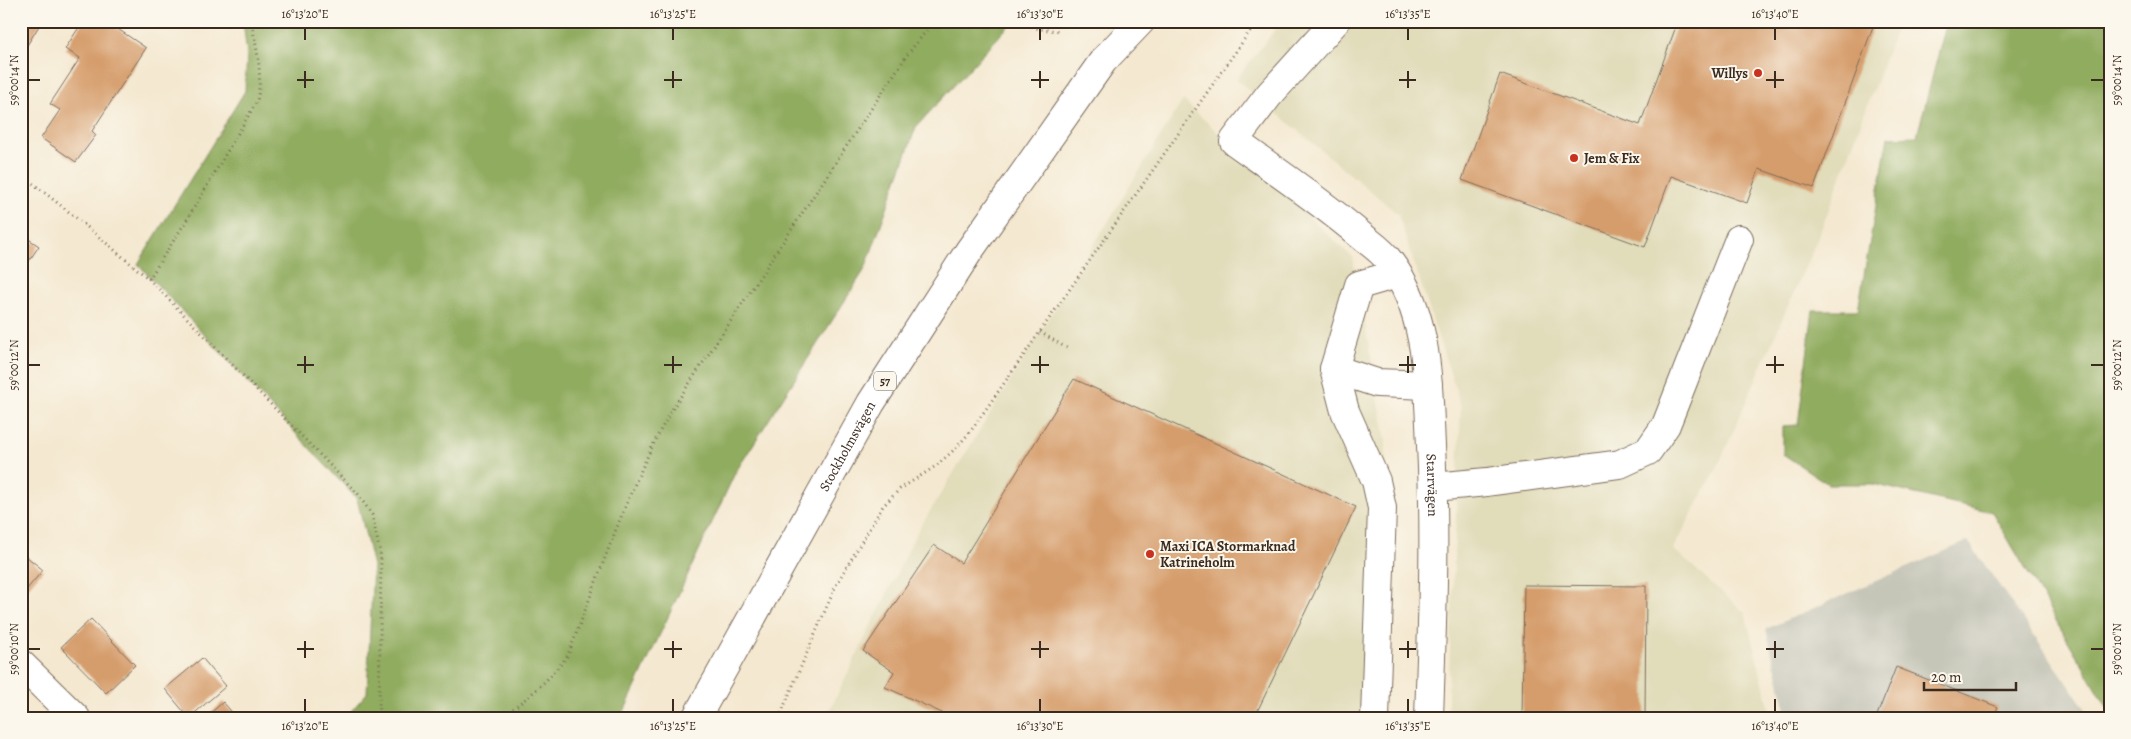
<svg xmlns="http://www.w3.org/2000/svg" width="2131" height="739" font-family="Alegreya,serif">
  <rect width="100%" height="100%" fill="#fbf7ec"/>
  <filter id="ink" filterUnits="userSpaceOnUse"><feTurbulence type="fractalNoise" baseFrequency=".02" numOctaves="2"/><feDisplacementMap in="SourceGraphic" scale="10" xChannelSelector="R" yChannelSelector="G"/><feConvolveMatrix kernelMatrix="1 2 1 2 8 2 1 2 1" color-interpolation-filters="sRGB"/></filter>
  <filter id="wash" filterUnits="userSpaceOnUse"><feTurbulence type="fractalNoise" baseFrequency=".0096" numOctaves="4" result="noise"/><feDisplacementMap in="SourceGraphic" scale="20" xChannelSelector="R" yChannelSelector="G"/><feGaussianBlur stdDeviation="1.12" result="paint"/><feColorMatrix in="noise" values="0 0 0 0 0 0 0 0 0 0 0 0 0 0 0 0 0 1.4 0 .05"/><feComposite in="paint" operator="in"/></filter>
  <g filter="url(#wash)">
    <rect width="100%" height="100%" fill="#f4e8d0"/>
    <g fill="#e1dcba">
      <path d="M1282 21H1899L1819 235 1718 466 1673 549 1745 613 1772 718H1447L1461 406 1398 214 1236 79Z"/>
      <path d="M1183 100 1353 258 1386 441 1380 718H826L916 534Z"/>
    </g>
    <path fill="#c5c5b8" d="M1968 541 2092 718H1788L1766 629Z"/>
    <g fill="#90ac5e" stroke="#666b3e">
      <path d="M243 21H1013L916 127 865 269 735 473 621 718H345L367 693 373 566 357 499 138 264 245 91 247 54Z"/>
      <path d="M1947 21H2110V712L1992 512 1873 484H1828L1783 454V426L1798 425 1813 310H1858L1888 137 1917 136Z"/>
    </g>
    <g id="blocks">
      <g fill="#d69d6c">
        <path d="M21 21H42L21 55Z"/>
        <path d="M83 21H106L146 48 92 131 96 135 76 162 41 138 60 110 50 104 80 58 65 49Z"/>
        <path d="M1678 21H1875L1814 188 1759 169 1747 203 1671 176 1645 247 1462 180 1500 74 1640 125Z"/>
        <path d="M21 234 39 246 21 273Z"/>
        <path d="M1074 379 1356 507 1254 718H953L885 687 894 672 863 651 934 545 961 563Z"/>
        <path d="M21 552 43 570 21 596Z"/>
        <path d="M1524 585 1646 586 1645 718H1522Z"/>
        <path d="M91 619 135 665 106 693 61 647Z"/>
        <path d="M202 658 226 686 189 718 165 689Z"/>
        <path d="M1896 667 1998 707 1993 718H1876Z"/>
        <path d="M223 702 237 718H205Z"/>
      </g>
    </g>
  </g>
  <g filter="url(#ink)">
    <use href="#blocks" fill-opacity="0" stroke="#7c6c5c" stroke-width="1"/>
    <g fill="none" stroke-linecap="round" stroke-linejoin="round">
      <defs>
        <g id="minor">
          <path id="s1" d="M1336 21 1269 95 1234 141C1276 171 1319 200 1358 233 1368 242 1382 250 1389 261 1429 313 1428 384 1431 446 1436 537 1432 627 1429 718"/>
          <path d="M1334 369 1377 383 1428 385"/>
          <path d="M1434 487 1487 482 1620 464 1648 451 1666 425 1739 239"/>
          <path d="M21 664 76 718"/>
          <path d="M1375 718 1382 508 1376 481 1345 411 1334 369 1359 285 1397 274"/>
        </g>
        <g id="major">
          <path id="s2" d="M696 718 871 403 969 251 1103 61 1141 21"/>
        </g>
      </defs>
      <use href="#minor" stroke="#7c6c5c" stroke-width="30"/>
      <use href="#major" stroke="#7c6c5c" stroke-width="30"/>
      <g stroke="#7c6c5c" stroke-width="3" stroke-dasharray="1 4" stroke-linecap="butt">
        <path d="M1018 21 1039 29 1061 31"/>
        <path d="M21 174 74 216 149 279 358 494 372 515 381 557 379 718"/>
        <path d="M149 279 188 218 257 101C263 74 257 49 251 21"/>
        <path d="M1040 332 1068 349"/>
        <path d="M501 718C526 699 549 681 568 655 600 574 628 487 671 411L907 55 934 21"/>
        <path d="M779 718 837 583 883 506 900 489 936 466 955 449 970 432 1257 21"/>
      </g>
      <use href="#minor" stroke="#fff" stroke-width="28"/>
      <use href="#major" stroke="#fff" stroke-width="28"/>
    </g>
  </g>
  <path fill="none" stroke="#3b2a1e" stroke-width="2" d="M305 28V40M673 28V40M1040 28V40M1408 28V40M1775 28V40M305 71V88M673 71V88M1040 71V88M1408 71V88M1775 71V88M28 80H40M297 80H314M664 80H682M1031 80H1049M1399 80H1416M1766 80H1784M2091 80H2104M305 356V373M673 356V373M1040 356V373M1408 356V373M1775 356V373M28 365H40M297 365H314M664 365H682M1031 365H1049M1399 365H1416M1766 365H1784M2091 365H2104M305 641V658M673 641V658M1040 641V658M1408 641V658M1775 641V658M28 649H40M297 649H314M664 649H682M1031 649H1049M1399 649H1416M1766 649H1784M2091 649H2104M305 699V712M673 699V712M1040 699V712M1408 699V712M1775 699V712"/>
  <g fill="#c8321e" stroke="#fbf7ec" stroke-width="2">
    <circle cx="1758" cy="73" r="5"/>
    <circle cx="1574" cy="158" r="5"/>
    <circle cx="1150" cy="554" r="5"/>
  </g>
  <g text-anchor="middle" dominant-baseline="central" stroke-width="4" stroke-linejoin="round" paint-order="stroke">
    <rect fill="#fbf7ec" stroke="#75685c" stroke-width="1" x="874" y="371.5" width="22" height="19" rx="4"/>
    <g font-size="12" font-weight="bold" fill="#3b2a1e">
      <text x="885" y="381">57</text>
    </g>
    <g font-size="14" font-weight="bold" fill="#3b2a1e" stroke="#fbf7ec" text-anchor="start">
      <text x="1748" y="73" text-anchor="end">Willys</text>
      <text x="1584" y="158">Jem &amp; Fix</text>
      <text x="1160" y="546">Maxi ICA Stormarknad<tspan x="1160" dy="16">Katrineholm</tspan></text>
    </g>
    <g font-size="14" fill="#3b2a1e" stroke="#fbf7ec">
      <text stroke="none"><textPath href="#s2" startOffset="311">Stockholmsvägen</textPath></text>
      <text stroke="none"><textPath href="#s1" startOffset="586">Starrvägen</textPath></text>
    </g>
  </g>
  <rect width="2131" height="739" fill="none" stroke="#fbf7ec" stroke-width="55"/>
  <path d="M1924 682v8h92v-8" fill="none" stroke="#3b2a1e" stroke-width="2.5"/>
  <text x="1931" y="682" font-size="15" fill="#3b2a1e" stroke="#fbf7ec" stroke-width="4" paint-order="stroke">20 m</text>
  <rect x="28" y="28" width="2076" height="684" fill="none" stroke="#3b2a1e" stroke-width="2"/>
  <g font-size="12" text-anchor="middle" fill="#3b2a1e">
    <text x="305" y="18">16°13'20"E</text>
    <text x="673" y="18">16°13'25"E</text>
    <text x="1040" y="18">16°13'30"E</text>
    <text x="1408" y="18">16°13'35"E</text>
    <text x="1775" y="18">16°13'40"E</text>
    <text transform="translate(14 80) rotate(-90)" y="4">59°00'14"N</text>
    <text transform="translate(2117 80) rotate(-90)" y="4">59°00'14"N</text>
    <text transform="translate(14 365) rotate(-90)" y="4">59°00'12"N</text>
    <text transform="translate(2117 365) rotate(-90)" y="4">59°00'12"N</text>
    <text transform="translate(14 649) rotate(-90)" y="4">59°00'10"N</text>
    <text transform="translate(2117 649) rotate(-90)" y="4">59°00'10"N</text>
    <text x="305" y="730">16°13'20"E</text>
    <text x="673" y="730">16°13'25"E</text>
    <text x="1040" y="730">16°13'30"E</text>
    <text x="1408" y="730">16°13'35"E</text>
    <text x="1775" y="730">16°13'40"E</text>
  </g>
</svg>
